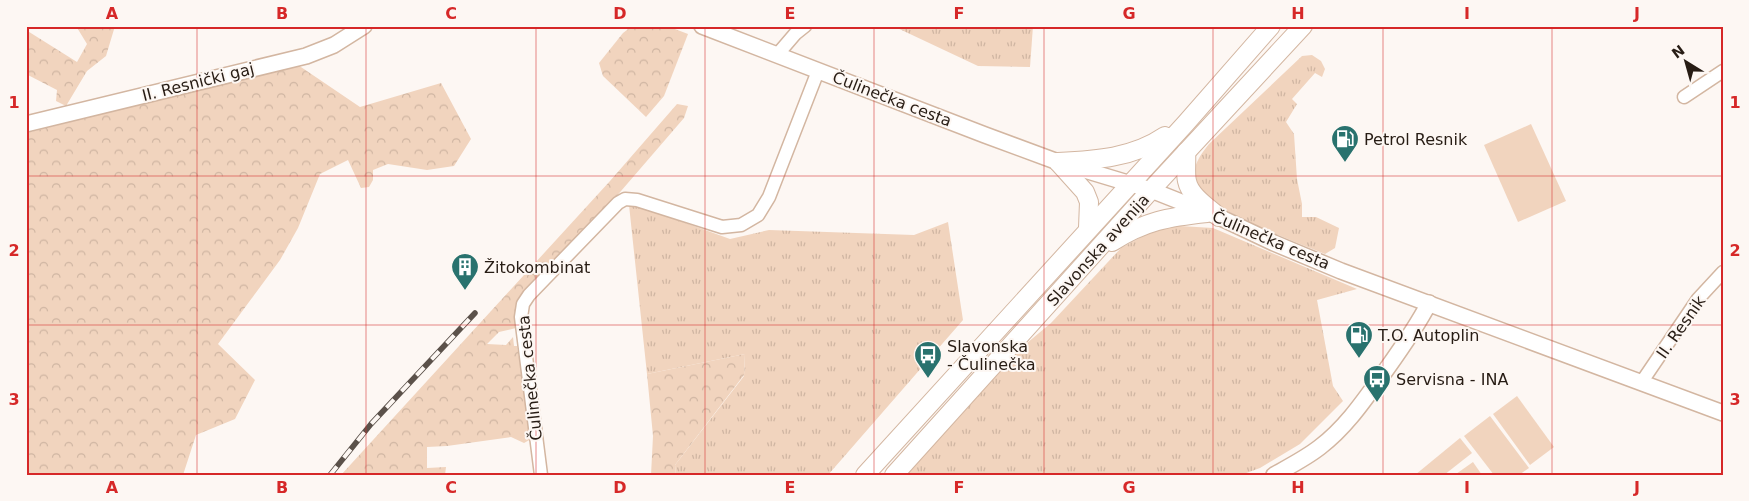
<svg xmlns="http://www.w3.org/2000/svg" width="1749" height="501" font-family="'DejaVu Sans',sans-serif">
  <defs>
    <pattern id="grass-tufts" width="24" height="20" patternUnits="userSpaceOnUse" patternTransform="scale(1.25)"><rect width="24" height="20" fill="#f1d4be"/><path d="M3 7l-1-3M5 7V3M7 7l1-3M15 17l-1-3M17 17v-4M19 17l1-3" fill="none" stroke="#cfb5a2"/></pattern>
    <pattern id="forest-crowns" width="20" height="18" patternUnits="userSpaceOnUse" patternTransform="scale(1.25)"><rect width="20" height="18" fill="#f1d4be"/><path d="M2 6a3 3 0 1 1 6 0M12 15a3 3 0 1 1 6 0" fill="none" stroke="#cfb5a2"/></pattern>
  </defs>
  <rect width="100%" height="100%" fill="#fdf7f3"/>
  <g fill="url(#grass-tufts)">
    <path d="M893 26H1033L1030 67 978 66Z"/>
    <path d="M1312 55 1321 61 1325 69 1322 77 1315 73 1292 99 1297 104 1286 122 1294 134 1297 179 1302 204V217H1316L1339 228 1335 248 1325 254C1296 242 1212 212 1197 186 1189 170 1200 155 1209 144L1302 56Z"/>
    <path d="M629 205H636L730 239 769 230 914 235 948 222 963 320 828 475H676L675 465 744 376 745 354 647 374Z"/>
    <path d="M1164 225 1213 228 1357 289 1317 300 1333 386 1343 401 1300 444 1260 468 1241 475H906L1021 348 1051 323 1121 248Z"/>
  </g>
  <g fill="url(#forest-crowns)">
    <path d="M76 26H115L106 56 87 71 66 106 56 101 57 90 26 74V30L77 62 87 44Z"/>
    <path d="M632 26H667L688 34 664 96 646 117 603 76 599 63 623 33Z"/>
    <path d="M298 65 360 107 441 83 471 139 454 166 427 170 388 164 373 170V180L369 187 361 188 348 160 320 174 298 228 280 260 218 344 255 380 235 419 196 435 183 475H26V133Z"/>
    <path d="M677 104 688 106 684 118 615 198 521 300 515 312 516 328 499 332 487 344 506 345 513 337 514 346H517L533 438 524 443 511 437 447 446 427 447V468L446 467 445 475H341L610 181Z"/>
    <path d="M745 354 744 375 675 465 676 475H651L653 436 647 374Z"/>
  </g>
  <g fill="#f1d4be">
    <path d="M1531 124 1566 201 1518 222 1484 145Z"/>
    <path d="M1517 396 1554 447 1530 465 1493 414Z"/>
    <path d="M1490 416 1529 468 1519 475H1494L1464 436Z"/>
    <path d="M1460 438 1472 453 1444 475H1415Z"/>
    <path d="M1473 462 1482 475H1456V474Z"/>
  </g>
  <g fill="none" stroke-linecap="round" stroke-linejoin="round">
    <defs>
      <g id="minor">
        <path d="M777 55 795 34 805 26"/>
        <path d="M1684 97 1723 71"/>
        <path d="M1641 383 1698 299 1723 272"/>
        <path d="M541 475 521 317 523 304 529 295 618 203 625 199 637 200 722 227 741 225 758 215 769 197 818 71"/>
      </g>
      <g id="tertiary">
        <path d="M702 26 985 135 1058 162 1151 190 1219 217 1274 243 1341 271 1723 413"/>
        <path d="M26 124 306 56 334 45 364 26"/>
        <path d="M1274 475C1290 466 1306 458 1320 447 1345 428 1363 402 1381 377 1398 353 1415 330 1429 303"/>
      </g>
      <g id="secondary">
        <path d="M1186 152C1187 161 1185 173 1187 181 1190 196 1208 207 1219 217"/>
        <path d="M1058 162C1096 160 1133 158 1165 136"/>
        <path d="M1058 162 1085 192 1089 202 1088 228"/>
        <path d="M1112 242C1145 221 1168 217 1207 213"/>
        <path d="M865 475 1186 123 1271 26"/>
        <path d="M894 475 1151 190 1303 26"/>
      </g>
    </defs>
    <use href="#minor" stroke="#d3b6a1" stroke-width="15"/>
    <use href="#tertiary" stroke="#d3b6a1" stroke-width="18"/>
    <use href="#secondary" stroke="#d3b6a1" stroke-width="20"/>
    <use href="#minor" stroke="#fff" stroke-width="12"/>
    <use href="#tertiary" stroke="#fff" stroke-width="15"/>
    <use href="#secondary" stroke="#fff" stroke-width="18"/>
    <defs>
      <path id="rail" d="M330 475 371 424 475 313"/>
    </defs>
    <use href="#rail" stroke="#5b514a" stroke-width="5.5"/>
    <use href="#rail" stroke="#fdf7f3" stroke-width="4" stroke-dasharray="11" stroke-linecap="butt"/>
  </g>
  <path fill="none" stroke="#d62828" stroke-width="1" stroke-opacity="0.55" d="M197 26V475M366 26V475M536 26V475M705 26V475M874 26V475M1044 26V475M1213 26V475M1383 26V475M1552 26V475M26 176H1723M26 325H1723"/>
  <defs>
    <symbol id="fuel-pin" viewBox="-11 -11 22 30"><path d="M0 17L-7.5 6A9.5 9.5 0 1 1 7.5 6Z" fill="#29726e" stroke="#fdf7f3"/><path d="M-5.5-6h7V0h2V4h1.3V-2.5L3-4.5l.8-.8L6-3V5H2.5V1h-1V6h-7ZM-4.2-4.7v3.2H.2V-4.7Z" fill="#fff"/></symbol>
    <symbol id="building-pin" viewBox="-11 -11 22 30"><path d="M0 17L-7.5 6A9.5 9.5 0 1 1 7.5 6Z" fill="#29726e" stroke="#fdf7f3"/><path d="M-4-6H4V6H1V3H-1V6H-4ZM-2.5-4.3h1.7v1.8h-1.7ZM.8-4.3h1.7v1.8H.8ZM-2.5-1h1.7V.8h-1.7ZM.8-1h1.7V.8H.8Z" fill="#fff"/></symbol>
    <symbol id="bus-pin" viewBox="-11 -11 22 30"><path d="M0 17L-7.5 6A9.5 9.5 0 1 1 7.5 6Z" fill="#29726e" stroke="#fdf7f3"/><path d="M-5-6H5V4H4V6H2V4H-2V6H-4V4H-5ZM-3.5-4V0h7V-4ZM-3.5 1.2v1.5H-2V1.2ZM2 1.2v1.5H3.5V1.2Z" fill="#fff"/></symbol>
  </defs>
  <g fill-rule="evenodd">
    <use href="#fuel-pin" x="1329" y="123" width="32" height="43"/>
    <use href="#building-pin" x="449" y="251" width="32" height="43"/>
    <use href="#fuel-pin" x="1343" y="319" width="32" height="43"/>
    <use href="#bus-pin" x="912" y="339" width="32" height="43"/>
    <use href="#bus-pin" x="1361" y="363" width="32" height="43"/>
  </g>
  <g text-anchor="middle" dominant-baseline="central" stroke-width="4" stroke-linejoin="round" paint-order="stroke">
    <g font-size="16" fill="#271c14" stroke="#fdf7f3">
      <text transform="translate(198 82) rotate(-14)">II. Resnički gaj</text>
      <text transform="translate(892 99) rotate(21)">Čulinečka cesta</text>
      <text transform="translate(1271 240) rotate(23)">Čulinečka cesta</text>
      <text transform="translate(1098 250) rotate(-48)">Slavonska avenija</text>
      <text transform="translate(1681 327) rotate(-55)">II. Resnik</text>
      <text transform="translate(530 378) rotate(-96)">Čulinečka cesta</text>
    </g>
    <g font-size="16" fill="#271c14" stroke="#fdf7f3" text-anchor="start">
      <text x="1364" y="139">Petrol Resnik</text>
      <text x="484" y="267">Žitokombinat</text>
      <text x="1378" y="335">T.O. Autoplin</text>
      <text x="947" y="346">Slavonska<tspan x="947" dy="18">- Čulinečka</tspan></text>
      <text x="1396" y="379">Servisna - INA</text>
    </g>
  </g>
  <rect width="1749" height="501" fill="none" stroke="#fdf7f3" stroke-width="55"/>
  <g transform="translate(1686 62) rotate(323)" stroke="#fdf7f3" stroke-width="4" paint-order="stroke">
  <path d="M0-4L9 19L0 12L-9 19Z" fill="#271c14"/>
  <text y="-8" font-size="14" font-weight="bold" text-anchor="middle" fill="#271c14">N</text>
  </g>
  <rect x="28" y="28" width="1694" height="446" fill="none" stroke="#d62828" stroke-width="2"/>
  <g font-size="16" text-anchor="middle" font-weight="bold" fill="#d62828">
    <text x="112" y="19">A</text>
    <text x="282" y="19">B</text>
    <text x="451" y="19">C</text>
    <text x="620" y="19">D</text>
    <text x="790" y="19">E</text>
    <text x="959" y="19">F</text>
    <text x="1129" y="19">G</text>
    <text x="1298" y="19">H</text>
    <text x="1467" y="19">I</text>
    <text x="1637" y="19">J</text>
    <text x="14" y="108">1</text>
    <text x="1735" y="108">1</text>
    <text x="14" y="256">2</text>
    <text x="1735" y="256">2</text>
    <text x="14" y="405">3</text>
    <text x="1735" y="405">3</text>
    <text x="112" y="493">A</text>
    <text x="282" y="493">B</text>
    <text x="451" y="493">C</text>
    <text x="620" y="493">D</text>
    <text x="790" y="493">E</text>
    <text x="959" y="493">F</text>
    <text x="1129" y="493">G</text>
    <text x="1298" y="493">H</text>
    <text x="1467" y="493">I</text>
    <text x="1637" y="493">J</text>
  </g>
</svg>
